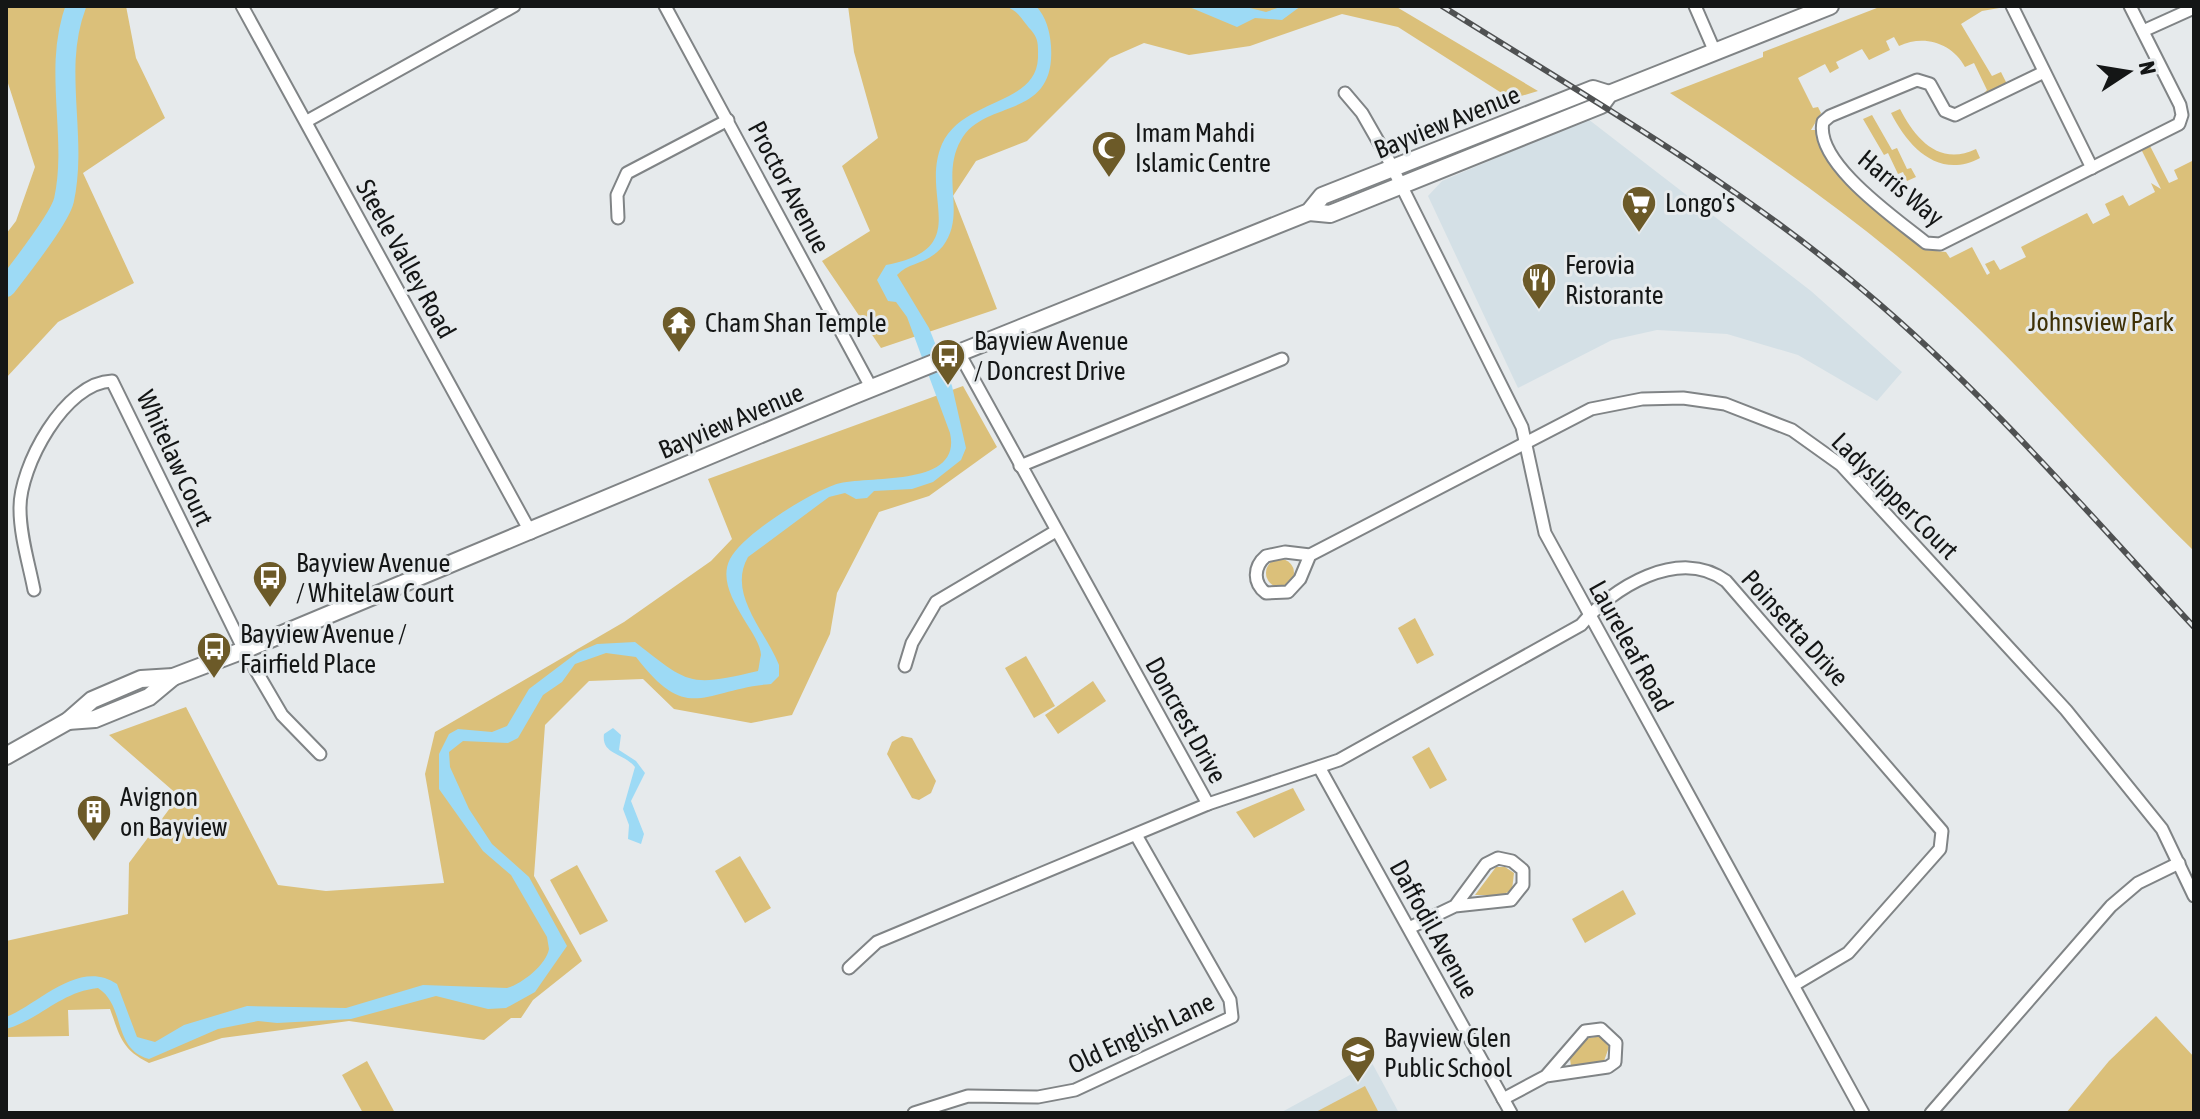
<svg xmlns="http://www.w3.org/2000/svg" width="2200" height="1119" font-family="'Asap Condensed',sans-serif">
  <rect width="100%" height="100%" fill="#e6eaec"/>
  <g fill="#d4e0e6">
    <path d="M1588 119 1811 291 1902 372 1877 401 1798 355 1727 334 1657 330 1612 340 1518 388 1428 196 1442 181Z"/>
    <path d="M1372 1063 1399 1113H1280Z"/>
  </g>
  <g fill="#dbc07a">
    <path d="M6 6H126L136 58 165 118 83 173 134 283 58 322 6 378V234L16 221 35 167 6 77Z"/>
    <path d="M848 6H1395L1538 91 1511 99 1398 27 1342 14 1250 46 1189 55 1144 43 1110 58 1027 141 976 161 953 196 997 309 881 348 822 261 870 231 842 166 878 138 854 52Z"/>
    <path d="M1882 6 2005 7 1982 11 1961 24 1992 76 2001 72 2007 84 1980 97 1987 90 1974 63 1965 67C1952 43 1924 34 1899 46L1894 37 1886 41 1890 50 1869 60 1862 49 1836 62 1839 68 1830 73 1825 64 1798 78 1813 108 1818 107 1821 113 1811 130H1816L1849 187 1926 250 1946 252 1950 258 1972 247 1987 275 1990 273 1985 264 1994 260 2000 270 2026 257 2021 247 2087 213 2093 224 2110 215 2105 204 2123 195 2129 206 2155 192 2151 183 2161 189 2141 149 2150 146 2169 183 2178 179 2174 170 2192 161 2194 551C2120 479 2053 401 1979 329 1885 238 1779 164 1670 93L1763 57V52Z"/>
    <path d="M1900 109C1915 138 1939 167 1976 149L1980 158C1939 180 1908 147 1891 113Z"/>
    <path d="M1872 115 1892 150 1897 148 1907 169 1911 168 1916 177 1907 181 1903 172 1898 174 1888 153 1884 155 1863 119Z"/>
    <path d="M963 386 997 447 929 496 879 512 837 593 830 634 792 715 751 723 674 709 643 679 589 681 545 725 534 876 582 961 533 1000 521 1018H511L484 1040 349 1021 222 1038 149 1063C121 1049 120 1036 110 1009L68 1010 69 1036 6 1037V941L128 914 129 863 179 796 109 735 186 707 278 885 326 891 444 883 425 774 435 732 624 622 711 561 732 539 708 479Z"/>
    <circle cx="1280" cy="573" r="14"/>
    <path d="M1415 618 1434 655 1417 664 1398 628Z"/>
    <path d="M1026 656 1055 706 1034 718 1005 668Z"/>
    <path d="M1093 681 1106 701 1058 734 1045 715Z"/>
    <path d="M902 736 912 738 936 781 931 793 919 800 912 798 887 754 892 742Z"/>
    <path d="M1429 747 1447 780 1430 789 1412 757Z"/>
    <path d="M1293 788 1305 810 1254 838 1236 812Z"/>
    <path d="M740 856 771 908 745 923 715 871Z"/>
    <path d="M577 865 608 921 580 935 550 880Z"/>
    <path d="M1496 867H1505L1514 873 1512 890 1502 895H1475Z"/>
    <path d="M1623 890 1636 914 1585 943 1572 919Z"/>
    <path d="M2156 1016 2194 1057V1113H2066L2109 1061Z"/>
    <path d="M1600 1036 1609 1047 1604 1061 1571 1066 1570 1059 1585 1039Z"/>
    <path d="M367 1061 395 1113H363L342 1075Z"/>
    <path d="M1365 1086 1379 1113H1314Z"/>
  </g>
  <g fill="#9ddaf5">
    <path d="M1005 6H1036C1046 17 1050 31 1051 46 1056 121 984 98 961 140 940 177 967 214 943 246 926 266 910 261 897 275L929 328 952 386 966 448 961 460 933 482 912 489 874 491 867 498 856 499 845 493 829 497 748 557C727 594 765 630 779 665V676L771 684C703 689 689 726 636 657L606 653 575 664 562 682 543 695 518 738 508 743 463 741 449 752 450 767 469 809 492 844 529 877 567 946 535 992 506 1008 488 1009 436 996 351 1019 277 1023 258 1021 218 1029 149 1059C112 1049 126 1006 98 988 60 992 41 1019 6 1029V1017C39 1004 79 958 117 984L137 1037 155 1042 184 1025 247 1006 346 1008 423 985 507 988C522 984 546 965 549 949L547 937 511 875 483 851 439 789V754L449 734 458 729 492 732 507 726 529 689 578 652 597 644 635 642C690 685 689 687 758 671 759 667 760 658 761 655 761 633 713 592 730 559 743 534 808 494 834 485 863 474 963 490 950 433L907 317 896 302 888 301 877 280 886 265C975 248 919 198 942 144 963 98 1036 106 1038 58 1038 46 1039 39 1031 30 1021 19 1019 11 1005 6Z"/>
    <path d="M1187 6H1242L1266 12 1283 6H1301L1282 20 1255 18 1237 27Z"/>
    <path d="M613 728 621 735 619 750 636 761 645 773 631 801 644 834 641 844 628 839 629 825 623 809 635 767C624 753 601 755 604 734Z"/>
  </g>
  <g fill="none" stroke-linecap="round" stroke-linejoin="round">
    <path stroke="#9ddaf5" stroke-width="20" d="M6 287C19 270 60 218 64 200 78 135 52 70 76 6"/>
    <defs>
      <g id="street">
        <path d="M242 6 531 533"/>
        <path d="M665 6 872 389"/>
        <path d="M1695 6 1715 52"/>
        <path d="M2012 6 2092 168"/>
        <path d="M2143 31 2194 8"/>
        <path d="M2044 72 1955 115 1945 111 1930 84 1917 80 1830 116 1823 122C1814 163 1898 220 1926 243L1940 244 2179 124 2182 115 2180 105 2130 6"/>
        <path d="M1345 93 1362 113 1386 155 1522 427 1545 533 1863 1113"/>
        <path d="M307 121 514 6"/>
        <path d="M618 218 617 195 627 173 728 120"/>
        <path d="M1020 466 1282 359"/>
        <path d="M1310 555 1300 579 1288 592 1266 593C1253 583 1253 567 1266 556L1285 552 1310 555 1591 409 1642 399 1683 398 1725 404 1792 430 1841 465 2066 710 2162 829 2194 896"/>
        <path d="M34 590C29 564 20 536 20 509 19 467 65 382 112 381L244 650 282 715 320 754"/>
        <path d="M905 666 912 643 936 602 1056 531"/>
        <path d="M1319 767 1511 1113"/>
        <path d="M1208 804 1339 760 1581 625C1612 588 1679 546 1726 581L1942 831 1940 849 1848 953 1794 985"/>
        <path d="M1409 928 1455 906 1511 900 1523 885V870L1512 861 1498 858 1486 864 1455 906"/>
        <path d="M849 968 877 942 1208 804 959 353"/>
        <path d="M1503 1099 1546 1076 1608 1067 1615 1062 1616 1043 1601 1029 1585 1031 1546 1076"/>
        <path d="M914 1113 968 1096 1038 1097 1075 1090 1232 1017 1230 1000 1136 835"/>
        <path d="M1931 1113 2111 906 2138 883 2179 863"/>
      </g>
      <g id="secondary">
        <path d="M1309 212 1330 214 1601 105 1609 94 1830 6"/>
        <path d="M68 721 95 719 149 697 173 677"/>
        <path d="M6 756 68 721 92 700 141 679 173 677 244 650 852 396 1309 212 1322 196 1593 89 1609 94"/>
      </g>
    </defs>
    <use href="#street" stroke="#808486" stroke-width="15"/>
    <use href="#secondary" stroke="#808486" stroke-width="20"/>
    <use href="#street" stroke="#fff" stroke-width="11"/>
    <use href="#secondary" stroke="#fff" stroke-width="16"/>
    <defs>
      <path id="rail" d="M1442 6C1585 96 1734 181 1863 290 1984 391 2087 512 2194 627"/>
    </defs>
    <use href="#rail" stroke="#4f5152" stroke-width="6"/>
    <use href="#rail" stroke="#e6eaec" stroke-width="3" stroke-dasharray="9" stroke-linecap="butt"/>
  </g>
  <defs>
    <symbol id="mosque-pin" viewBox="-11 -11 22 30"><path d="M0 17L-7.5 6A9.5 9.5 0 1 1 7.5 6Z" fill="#6c5a28" stroke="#e6eaec"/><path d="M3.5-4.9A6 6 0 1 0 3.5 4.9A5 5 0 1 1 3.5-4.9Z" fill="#fff"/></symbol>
    <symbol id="supermarket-pin" viewBox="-11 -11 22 30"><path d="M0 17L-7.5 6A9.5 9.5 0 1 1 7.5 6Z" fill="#6c5a28" stroke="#e6eaec"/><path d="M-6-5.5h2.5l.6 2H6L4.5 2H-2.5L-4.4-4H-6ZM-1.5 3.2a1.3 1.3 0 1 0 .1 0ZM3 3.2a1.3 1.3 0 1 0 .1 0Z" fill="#fff"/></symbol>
    <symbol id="restaurant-pin" viewBox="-11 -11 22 30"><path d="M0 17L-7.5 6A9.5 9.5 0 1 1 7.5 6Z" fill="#6c5a28" stroke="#e6eaec"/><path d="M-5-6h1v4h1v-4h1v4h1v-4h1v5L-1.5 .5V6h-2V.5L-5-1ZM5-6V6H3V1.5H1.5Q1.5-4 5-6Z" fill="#fff"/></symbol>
    <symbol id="temple-pin" viewBox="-11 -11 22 30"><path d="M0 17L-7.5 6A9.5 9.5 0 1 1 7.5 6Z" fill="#6c5a28" stroke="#e6eaec"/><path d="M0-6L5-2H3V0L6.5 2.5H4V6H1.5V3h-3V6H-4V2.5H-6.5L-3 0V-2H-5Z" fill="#fff"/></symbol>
    <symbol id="bus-pin" viewBox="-11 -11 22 30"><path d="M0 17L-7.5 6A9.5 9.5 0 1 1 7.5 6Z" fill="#6c5a28" stroke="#e6eaec"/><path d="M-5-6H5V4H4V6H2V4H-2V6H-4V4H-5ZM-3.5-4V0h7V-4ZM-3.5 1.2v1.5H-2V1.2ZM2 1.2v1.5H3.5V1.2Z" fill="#fff"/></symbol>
    <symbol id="building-pin" viewBox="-11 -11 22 30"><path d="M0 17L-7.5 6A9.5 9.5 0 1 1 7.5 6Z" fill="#6c5a28" stroke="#e6eaec"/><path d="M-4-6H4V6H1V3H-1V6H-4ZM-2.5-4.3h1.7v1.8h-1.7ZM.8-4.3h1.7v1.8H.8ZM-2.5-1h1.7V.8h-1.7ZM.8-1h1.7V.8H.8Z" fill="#fff"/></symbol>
    <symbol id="school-pin" viewBox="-11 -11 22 30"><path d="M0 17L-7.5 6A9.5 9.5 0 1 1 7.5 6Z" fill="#6c5a28" stroke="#e6eaec"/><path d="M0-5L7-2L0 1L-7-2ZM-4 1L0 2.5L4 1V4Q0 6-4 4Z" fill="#fff"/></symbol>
  </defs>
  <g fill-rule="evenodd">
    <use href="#mosque-pin" x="1089" y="128" width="40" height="54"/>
    <use href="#supermarket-pin" x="1619" y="183" width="40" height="54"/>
    <use href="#restaurant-pin" x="1519" y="260" width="40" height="54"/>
    <use href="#temple-pin" x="659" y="303" width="40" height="54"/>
    <use href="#bus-pin" x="928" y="336" width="40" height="54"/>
    <use href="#bus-pin" x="250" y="558" width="40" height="54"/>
    <use href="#bus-pin" x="194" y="629" width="40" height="54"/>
    <use href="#building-pin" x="74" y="792" width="40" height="54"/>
    <use href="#school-pin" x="1338" y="1033" width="40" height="54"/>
  </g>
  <g text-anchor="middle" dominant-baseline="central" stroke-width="6" stroke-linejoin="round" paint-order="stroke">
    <g font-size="26" fill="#141616" stroke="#e6eaec">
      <text transform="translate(1447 122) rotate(-22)">Bayview Avenue</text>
      <text transform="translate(789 187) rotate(62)">Proctor Avenue</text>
      <text transform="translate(1901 188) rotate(40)">Harris Way</text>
      <text transform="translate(406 259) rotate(61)">Steele Valley Road</text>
      <text transform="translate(731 421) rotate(-23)">Bayview Avenue</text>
      <text transform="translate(175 458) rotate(65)">Whitelaw Court</text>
      <text transform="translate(1895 496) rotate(45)">Ladyslipper Court</text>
      <text transform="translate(1795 628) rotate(48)">Poinsetta Drive</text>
      <text transform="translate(1631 646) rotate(61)">Laureleaf Road</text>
      <text transform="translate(1186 720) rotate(61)">Doncrest Drive</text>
      <text transform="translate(1434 929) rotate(61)">Daffodil Avenue</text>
      <text transform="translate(1141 1033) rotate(-25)">Old English Lane</text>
    </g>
    <g font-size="26" fill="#141616" stroke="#e6eaec" text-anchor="start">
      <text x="1135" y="133">Imam Mahdi<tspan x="1135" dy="30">Islamic Centre</tspan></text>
      <text x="1665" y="203">Longo's</text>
      <text x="1565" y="265">Ferovia<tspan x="1565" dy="30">Ristorante</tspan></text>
      <text x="705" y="323">Cham Shan Temple</text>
      <text x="974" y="341">Bayview Avenue<tspan x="974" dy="30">/ Doncrest Drive</tspan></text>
      <text x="296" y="563">Bayview Avenue<tspan x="296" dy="30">/ Whitelaw Court</tspan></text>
      <text x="240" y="634">Bayview Avenue /<tspan x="240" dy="30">Fairfield Place</tspan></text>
      <text x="120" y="797">Avignon<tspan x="120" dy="30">on Bayview</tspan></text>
      <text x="1384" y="1038">Bayview Glen<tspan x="1384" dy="30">Public School</tspan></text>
    </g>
    <g font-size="26" fill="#3f3106" stroke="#e6eaec">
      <text x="2101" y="322">Johnsview Park</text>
    </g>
  </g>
  <rect width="2200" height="1119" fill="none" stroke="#141616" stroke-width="16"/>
  <g transform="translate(2128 72) rotate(78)" stroke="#e6eaec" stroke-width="6" paint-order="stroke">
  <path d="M0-6L14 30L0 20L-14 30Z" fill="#141616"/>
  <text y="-12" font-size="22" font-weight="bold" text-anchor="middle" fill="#141616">N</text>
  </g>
</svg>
